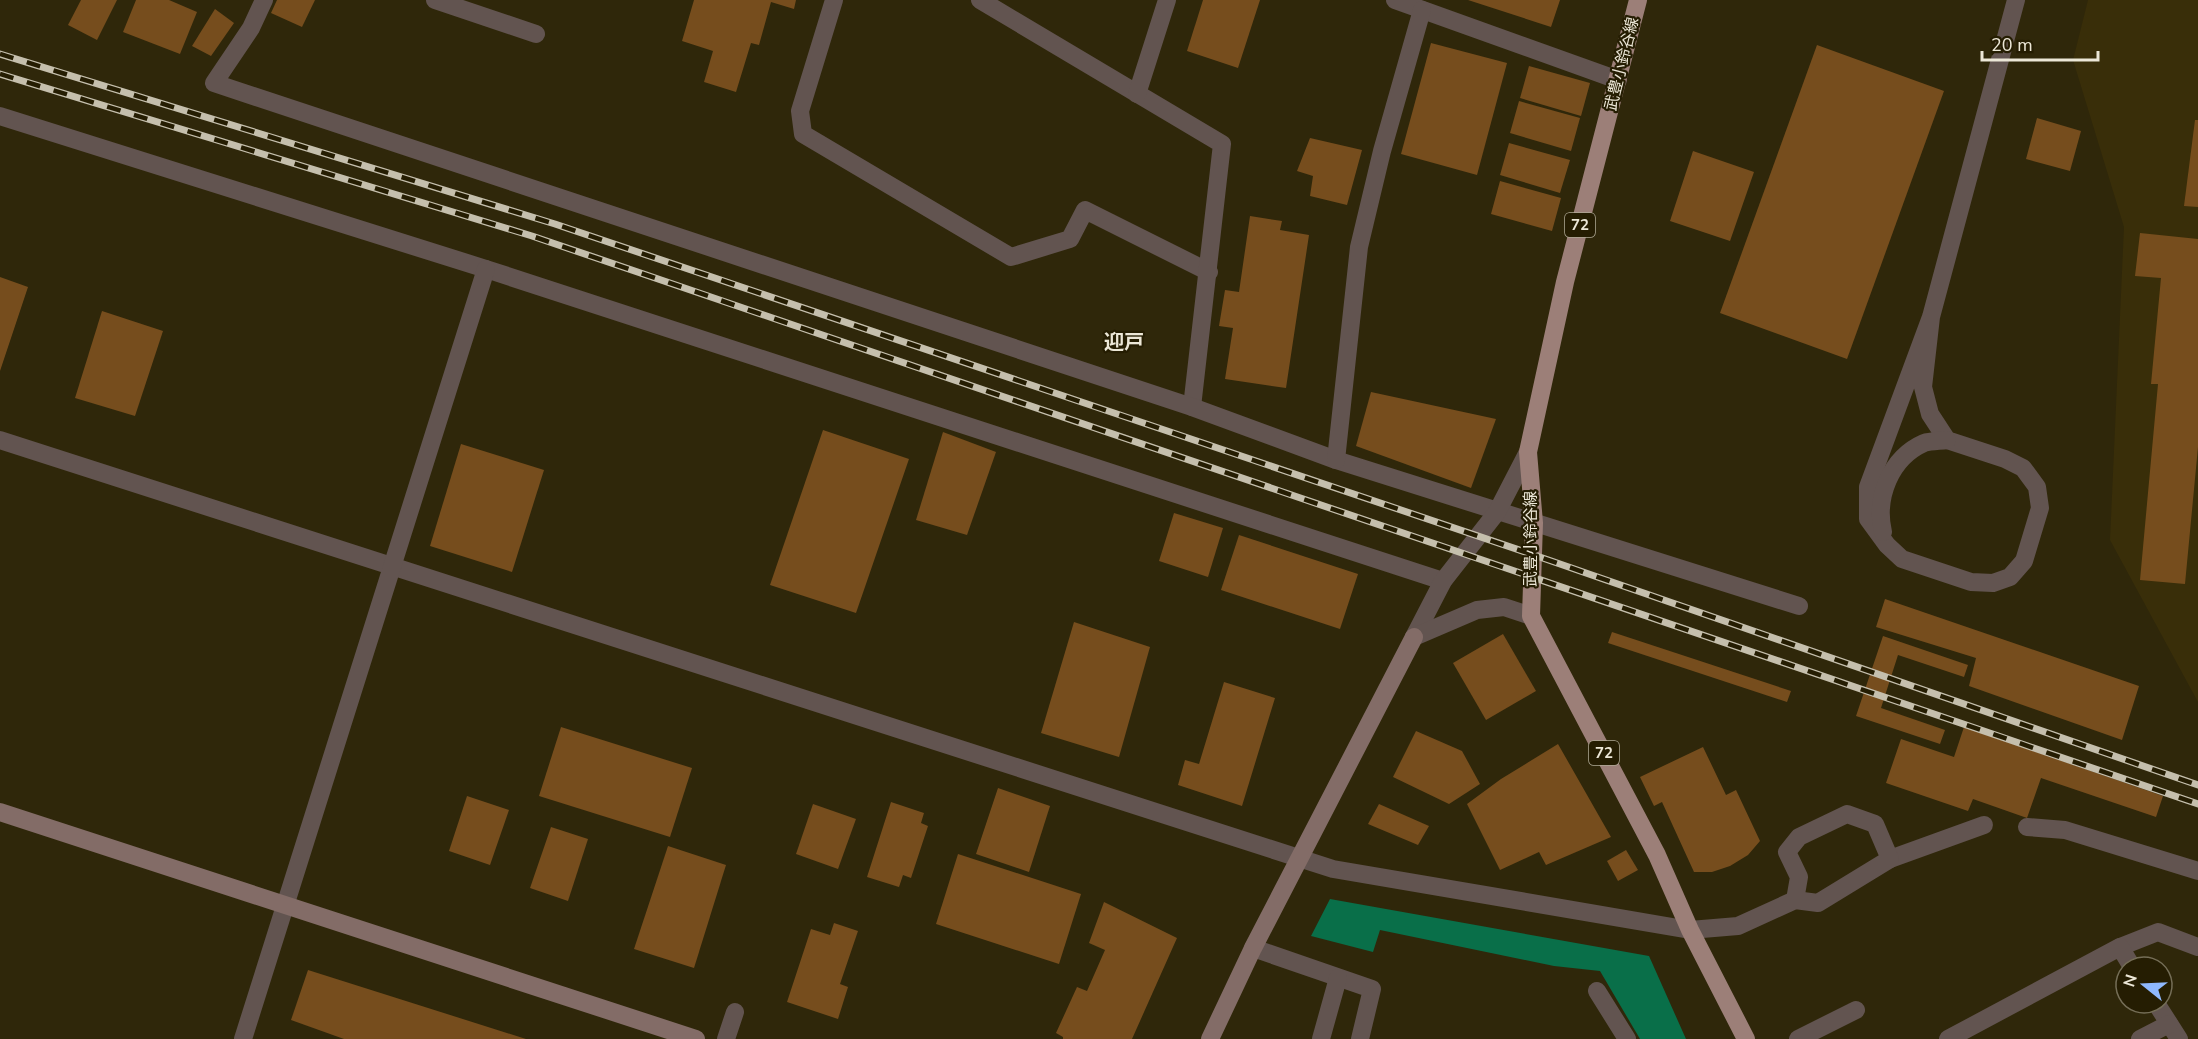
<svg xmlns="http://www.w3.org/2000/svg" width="2198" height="1039" font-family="'Nunito Sans','Noto Sans JP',sans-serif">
  <rect width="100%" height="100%" fill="#2f270a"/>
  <path fill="#392e09" d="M2088 0H2198V702L2110 540 2124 227 2073 60Z"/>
  <path fill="#096f49" d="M1330 899 1649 956 1686 1039H1640L1600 971 1554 966 1380 930 1373 952 1311 936Z"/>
  <g fill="#764d1d">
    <path d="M81 0H117L97 40 68 25Z"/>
    <path d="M136 0H169L197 12 180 54 123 32Z"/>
    <path d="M277 0H315L302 27 271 13Z"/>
    <path d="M694 0H796L794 9 771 2 759 45 751 43 736 92 704 82 713 51 682 41Z"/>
    <path d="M1203 0H1260L1238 68 1187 51Z"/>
    <path d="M1468 0H1560L1551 27Z"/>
    <path d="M215 9 234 23 211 56 192 46Z"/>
    <path d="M1431 43 1507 63 1477 175 1401 154Z"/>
    <path d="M1817 45 1944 91 1847 359 1720 313Z"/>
    <path d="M1529 66 1590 83 1581 116 1520 98Z"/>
    <path d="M1519 101 1580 118 1571 151 1510 133Z"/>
    <path d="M2037 118 2081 131 2070 171 2026 159Z"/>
    <path d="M2195 120H2198V207L2184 206Z"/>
    <path d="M1310 138 1362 150 1347 205 1310 196 1313 176 1297 171Z"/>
    <path d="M1509 143 1570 160 1560 193 1500 175Z"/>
    <path d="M1693 151 1754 172 1730 241 1670 221Z"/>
    <path d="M1500 181 1561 198 1552 231 1491 214Z"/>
    <path d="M1250 216 1282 221 1280 230 1309 235 1286 388 1225 379 1233 328 1219 326 1225 290 1239 292Z"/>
    <path d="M2140 233 2198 239V447L2185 584 2140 580 2158 384H2151L2161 278 2135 276Z"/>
    <path d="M0 277 28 287 0 371Z"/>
    <path d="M102 311 163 331 135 416 75 398Z"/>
    <path d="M1371 392 1496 419 1471 488 1356 446Z"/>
    <path d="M823 430 909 459 856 613 770 585Z"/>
    <path d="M943 432 996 452 967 535 916 520Z"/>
    <path d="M461 444 544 470 512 572 430 546Z"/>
    <path d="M1174 513 1223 528 1208 577 1159 561Z"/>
    <path d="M1239 535 1358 574 1340 629 1221 590Z"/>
    <path d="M1885 599 2139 686 2122 740 1969 686 1976 658 1876 627Z"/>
    <path d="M1074 622 1150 647 1119 757 1041 733Z"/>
    <path d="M1612 632 1791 691 1787 702 1608 643Z"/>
    <path d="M1503 634 1536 691 1486 720 1453 663Z"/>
    <path d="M1883 636 1968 665 1964 677 1898 655 1881 708 1945 730 1940 744 1856 716Z"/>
    <path d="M1224 682 1275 698 1242 806 1178 785 1185 760 1199 764Z"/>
    <path d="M561 727 692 768 670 837 539 796Z"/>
    <path d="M1964 727 2163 796 2156 817 2041 778 2027 818 1973 799 1968 811 1886 783 1901 739 1954 757Z"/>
    <path d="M1416 731 1462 751 1480 784 1449 804 1393 777Z"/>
    <path d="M1558 744 1611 837 1546 865 1539 852 1500 870 1467 804 1501 779Z"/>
    <path d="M1703 747 1726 795 1736 790 1760 841 1748 855 1730 866 1712 872H1694L1662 802 1654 806 1640 777Z"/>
    <path d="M998 788 1050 806 1029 872 976 854Z"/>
    <path d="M467 796 509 810 490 865 449 851Z"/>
    <path d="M891 802 924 813 921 823 928 826 911 878 903 875 899 887 867 877Z"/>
    <path d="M813 804 856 819 838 869 796 854Z"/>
    <path d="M1379 804 1429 826 1418 845 1368 824Z"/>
    <path d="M551 827 588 839 568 901 530 888Z"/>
    <path d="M668 846 726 865 694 968 634 949Z"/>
    <path d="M1626 850 1638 870 1618 881 1607 861Z"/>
    <path d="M958 854 1081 894 1059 964 936 924Z"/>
    <path d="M1104 902 1177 938 1132 1039H1063V1037L1056 1033 1077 987 1087 991 1105 950 1089 943Z"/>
    <path d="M834 923 858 931 840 984 848 987 838 1019 787 1002 811 929 830 935Z"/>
    <path d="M308 970 526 1039H344L291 1020Z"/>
  </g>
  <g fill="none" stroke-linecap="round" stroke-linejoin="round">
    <g stroke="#625450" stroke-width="18">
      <path d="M834 0 800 111 803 134 1011 257 1070 239 1085 210 1209 272"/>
      <path d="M980 0 1222 144 1192 407"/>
      <path d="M1931 317 1923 387 1930 414 1947 440 2005 459 2023 468 2037 487 2040 508 2024 561 2010 577 1993 583 1971 582 1902 559 1887 545 1868 519V487L1931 317 2016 0"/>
      <path d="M1883 532C1875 498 1890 458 1924 443 1930 441 1940 441 1947 440"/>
      <path d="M1890 859 1984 825"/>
      <path d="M1690 930 1738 926 1795 900 1818 903 1890 859 1875 824 1847 814 1799 837 1787 852 1799 877 1795 900"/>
      <path d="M2120 947 2158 932 2198 947"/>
      <path d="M1253 948 1372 989 1360 1039"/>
      <path d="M1597 991 1627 1039"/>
      <path d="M2156 1003 2179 1039"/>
      <path d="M726 1039 735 1012"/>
      <path d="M1321 1039 1338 978"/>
      <path d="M1798 1039 1856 1010"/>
      <path d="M1948 1039 2120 947 2132 967"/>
      <path d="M2140 1039 2169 1024"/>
    </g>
    <g stroke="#625450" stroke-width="18">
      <path d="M264 0 251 28 214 83 1192 407 1336 460 1799 606"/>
      <path d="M435 0 536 34"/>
      <path d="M1395 0 1618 80"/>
      <path d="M1137 94 1167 0"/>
      <path d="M0 116 486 269 1443 581"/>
      <path d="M0 440 1333 869 1690 930"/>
      <path d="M1336 460 1359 247 1382 151 1422 10"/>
      <path d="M1414 637 1443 581 1497 512 1528 452"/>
      <path d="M1414 637 1477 610 1504 607 1531 616"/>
      <path d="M2027 827 2065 830 2198 871"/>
      <path d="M243 1039 486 269"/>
    </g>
    <g stroke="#836c67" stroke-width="18">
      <path d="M0 812 696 1039"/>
      <path d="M1210 1039 1253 948 1414 637"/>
    </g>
    <path stroke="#9c7f78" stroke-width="18" d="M1638 0 1565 282 1528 452 1534 523 1531 616 1657 855 1690 930 1746 1039"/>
    <defs>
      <g id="rail">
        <path d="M0 54 555 224 1534 555 2198 785"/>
        <path d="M0 74 532 236 2198 804"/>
      </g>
    </defs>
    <use href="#rail" stroke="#c5bfad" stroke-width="7"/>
    <use href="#rail" stroke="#251d02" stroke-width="4.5" stroke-dasharray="14" stroke-linecap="butt"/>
  </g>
  <g text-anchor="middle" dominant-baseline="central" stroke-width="4.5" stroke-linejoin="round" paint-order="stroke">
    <g fill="#251d02" stroke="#b0aa97" stroke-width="1.5">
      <rect x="1565" y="213" width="30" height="24" rx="4.5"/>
      <rect x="1589" y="741" width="30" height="24" rx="4.5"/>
    </g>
    <g font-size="15" font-weight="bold" fill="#ece7d7">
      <text x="1580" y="225">72</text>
      <text x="1604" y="753">72</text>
    </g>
    <g font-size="16" fill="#ece7d7" stroke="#251d02">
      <text transform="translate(1622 64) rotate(-76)">武豊小鈴谷線</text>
      <text transform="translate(1531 539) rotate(-90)">武豊小鈴谷線</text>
    </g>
    <g font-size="20" font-weight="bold" fill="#ece7d7" stroke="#251d02">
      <text x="1124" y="342">迎戸</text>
    </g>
  </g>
  <g transform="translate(2144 985) rotate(288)"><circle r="28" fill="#251d02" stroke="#756e57" stroke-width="1.5"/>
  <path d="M0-4.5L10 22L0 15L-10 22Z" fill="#8fb8fd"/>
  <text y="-9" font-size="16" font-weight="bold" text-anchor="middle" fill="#ece7d7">N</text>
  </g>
  <path d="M1982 51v9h116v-9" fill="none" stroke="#ece7d7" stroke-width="3"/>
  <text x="1991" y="51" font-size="18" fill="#ece7d7" stroke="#251d02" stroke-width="4.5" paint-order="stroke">20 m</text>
</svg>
